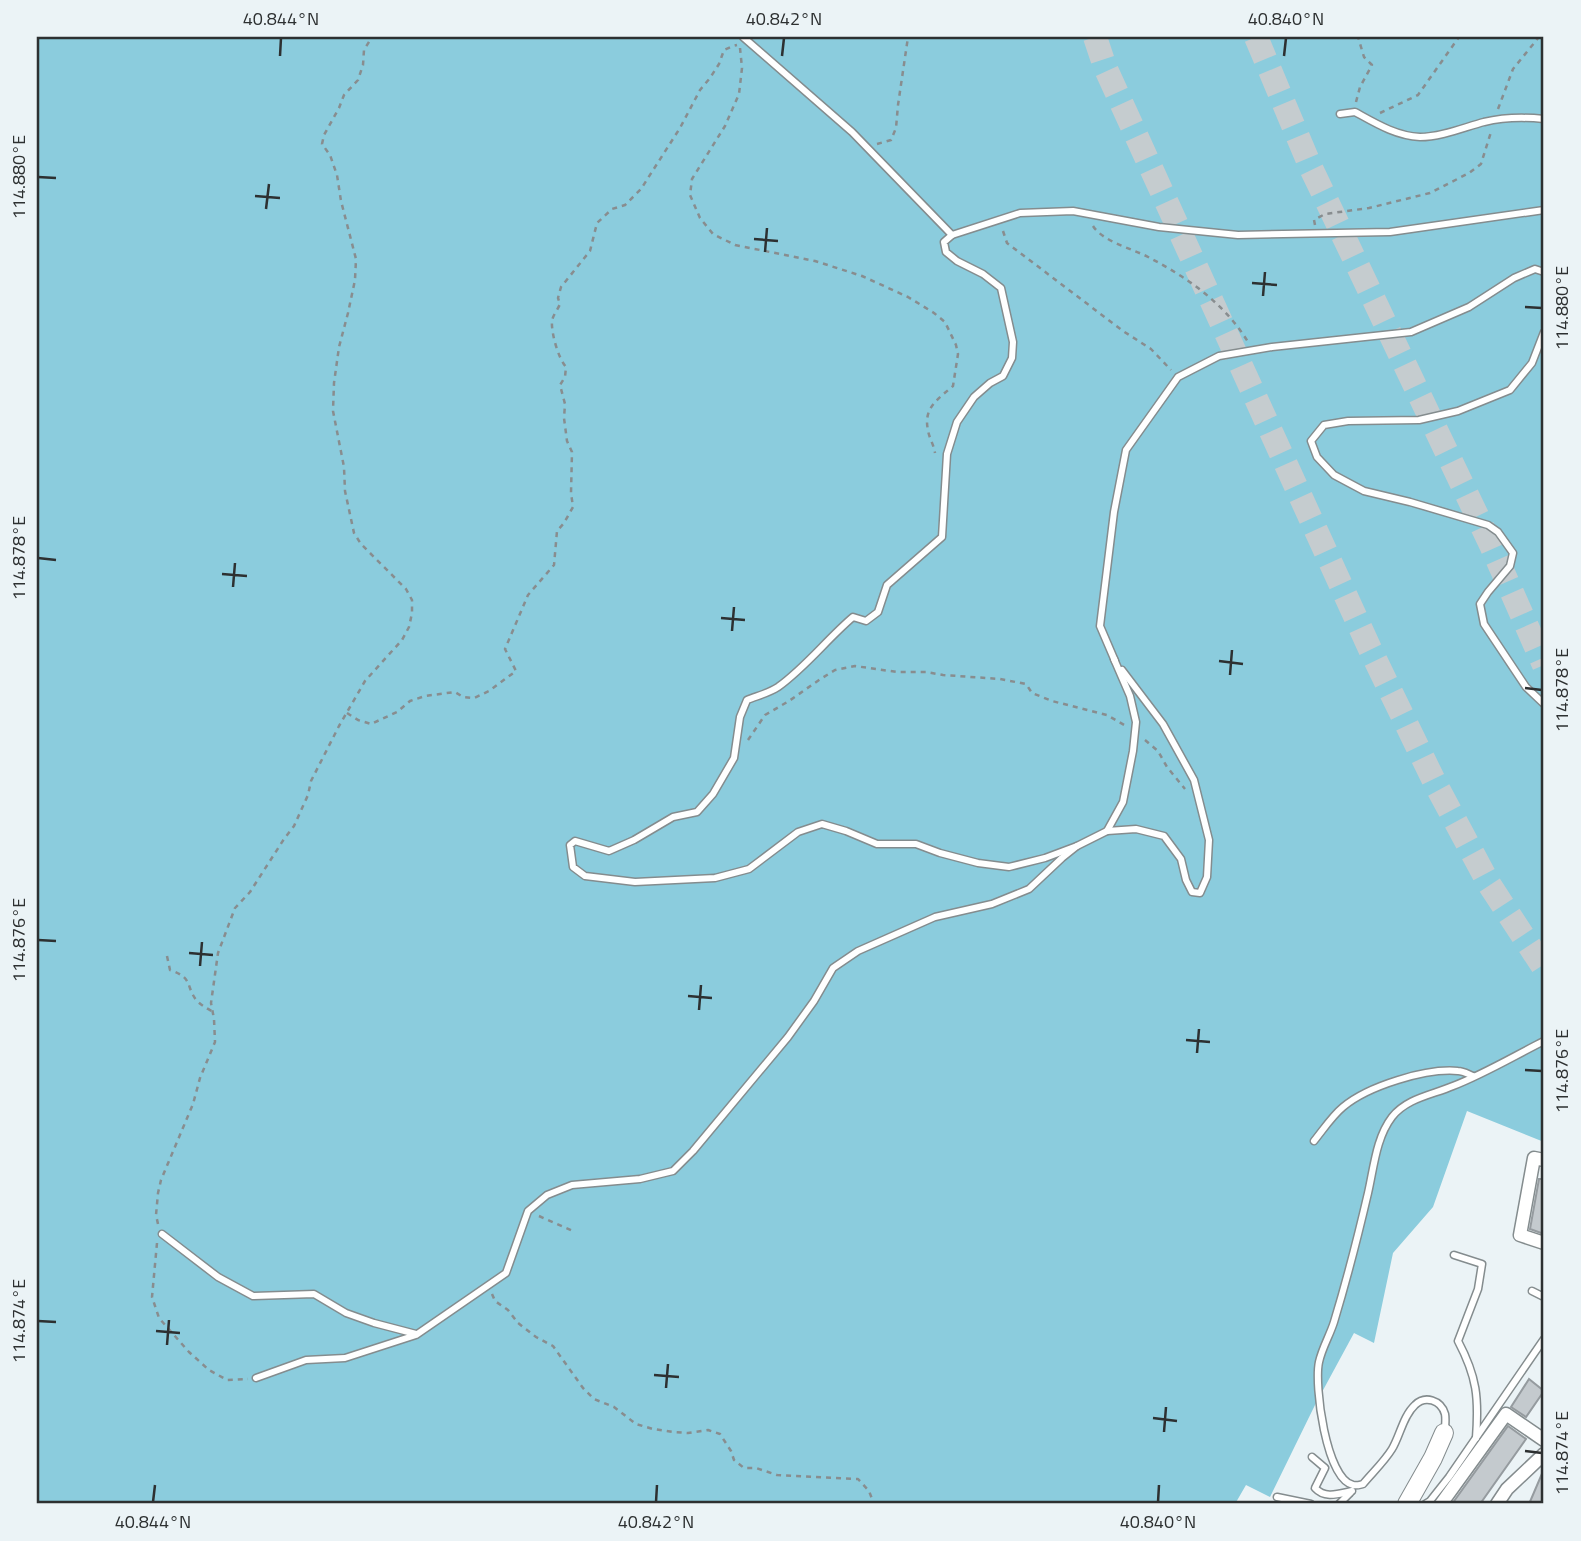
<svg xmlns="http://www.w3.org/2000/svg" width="1581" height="1541" font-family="'Titillium Web',sans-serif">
  <rect width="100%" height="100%" fill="#ebf3f6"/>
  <path fill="#8bccdd" d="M37 37H1544V1142L1467 1111 1433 1207 1393 1253 1374 1343 1354 1333 1315 1405 1270 1497 1246 1485 1235 1504H37Z"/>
  <g fill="#c4cace" stroke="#959b9f" stroke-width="2">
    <path d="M1539 1179H1544V1234L1530 1229Z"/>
    <path d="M1529 1379 1544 1391 1526 1417 1511 1407Z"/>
    <path d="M1508 1426 1526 1439 1480 1504H1452Z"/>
    <path d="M1544 1469V1504H1529Z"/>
  </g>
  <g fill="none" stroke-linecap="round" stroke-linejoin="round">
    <g stroke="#c5cccf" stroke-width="24" stroke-dasharray="24 12" stroke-linecap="butt">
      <path d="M1095 37 1105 67 1370 649 1435 783 1489 884 1544 968"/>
      <path d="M1256 37 1311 168 1491 545 1544 665"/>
    </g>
    <defs>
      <g id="lane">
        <path d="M743 37 852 132 952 235"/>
        <path d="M1340 114 1355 112C1375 123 1396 136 1420 137 1441 137 1465 127 1484 122 1505 117 1524 117 1544 119"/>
        <path d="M1544 332 1532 363 1510 390 1458 411 1419 420 1348 421 1324 425 1311 441 1317 457 1334 475 1364 491 1410 502 1488 525 1498 532 1513 553 1510 566 1488 592 1480 604 1484 624 1526 687 1544 704"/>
        <path d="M1115 661 1100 626 1114 512 1126 450 1178 377 1219 356 1272 347 1411 332 1469 307 1514 278 1535 269 1544 272"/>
        <path d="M1107 831 1136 829 1164 836 1181 859 1186 880 1192 892 1200 893 1207 877 1209 840 1194 780 1163 724 1122 670"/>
        <path d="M1077 846 1045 858 1009 867 978 863 940 853 916 844H877L846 831 822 824 798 832 749 869 715 878 635 882 585 876 573 867 570 845 575 841 609 851 634 840 673 817 697 812 713 794 734 758 740 717 747 700C757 696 769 693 778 687 806 667 827 639 853 617L866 621 878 612 887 585 942 537 947 454 957 422 974 397 990 383 1003 376 1012 358 1013 342 1001 288 983 274 957 261 946 252 944 242 952 235 1020 213 1073 211 1159 227 1238 235 1390 232 1544 210"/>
        <path d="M1314 1141C1323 1130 1332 1116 1343 1107 1368 1086 1426 1068 1458 1071 1463 1071 1468 1074 1473 1076"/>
        <path d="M162 1234 218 1277 253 1296 314 1294 346 1313 374 1323 416 1334"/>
        <path d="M1454 1255 1482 1264 1478 1289 1458 1341C1477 1377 1479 1398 1476 1438"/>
        <path d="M1532 1291 1544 1297"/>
        <path d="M256 1378 306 1360 345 1358 416 1335 506 1273 528 1211 547 1195 572 1185 640 1179 673 1171 693 1151 788 1037 814 1001 833 968 858 951 935 917 992 904 1029 889 1062 858 1077 846 1107 831 1123 802 1133 751 1136 722 1130 696 1114 659"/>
        <path d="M1445 1431C1445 1425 1446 1419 1445 1414 1441 1400 1425 1395 1415 1405 1403 1416 1400 1436 1392 1449 1384 1462 1372 1473 1363 1484 1359 1485 1357 1486 1353 1485 1326 1479 1314 1385 1319 1362 1322 1348 1330 1335 1334 1322 1347 1279 1358 1236 1368 1193 1374 1167 1376 1138 1392 1117 1407 1098 1432 1095 1453 1086 1484 1074 1514 1056 1544 1041"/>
        <path d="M1312 1457 1325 1468 1315 1488C1325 1499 1338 1494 1352 1491"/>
        <path d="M1277 1497 1311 1504"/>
        <path d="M1339 1504 1350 1493"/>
        <path d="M1425 1504 1430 1501 1449 1477 1544 1339"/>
      </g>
      <g id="street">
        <path d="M1544 1160 1534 1158 1520 1235 1544 1243"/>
        <path d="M1441 1504 1506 1414 1544 1440"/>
        <path d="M1497 1504 1507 1489 1544 1454"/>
      </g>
      <path id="secondary" d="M1407 1504 1433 1458 1444 1433"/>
    </defs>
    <use href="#lane" stroke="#848c8e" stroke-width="9"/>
    <use href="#street" stroke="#848c8e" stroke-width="15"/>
    <use href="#secondary" stroke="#848c8e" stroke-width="20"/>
    <g stroke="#888d8f" stroke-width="2.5" stroke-dasharray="5 5" stroke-linecap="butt">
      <path d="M740 48 742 68 739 94 725 126 692 179 690 195 700 218 713 234 735 245 815 261 862 276 908 297 934 313 945 322 956 345 958 354 953 386C938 399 923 408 928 430 929 438 934 445 935 453"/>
      <path d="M1356 102 1360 87 1372 65 1364 57 1358 37"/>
      <path d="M1498 109 1513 69 1539 37"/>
      <path d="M1380 113 1418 95 1459 37"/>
      <path d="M877 144 891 140 896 128 898 105 908 37"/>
      <path d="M1315 225 1314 220 1325 214 1369 208 1430 193 1469 173 1481 164 1491 132"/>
      <path d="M1093 226C1103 242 1134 249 1150 258 1188 278 1225 304 1248 342"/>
      <path d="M1003 231 1007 243 1123 331 1151 349 1171 370"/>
      <path d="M347 713 358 720 371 724 397 712 410 701 425 696 455 692 463 697 474 698 489 691 516 671 505 649 528 595 554 565 557 531 564 523 573 507 571 493 572 452 567 441 564 418 565 404 560 385 565 377 566 367C558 358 551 332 552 321 553 315 558 309 560 304L558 298 561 287 590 251 597 223 612 209 625 205 641 189 680 128 700 90 710 78 719 64 724 50 733 46 737 45"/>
      <path d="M748 740 765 715 789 701 819 680 835 670 855 666 897 672H926L943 675 1000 679 1026 684 1032 693 1052 701 1107 715 1126 726"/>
      <path d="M1145 740 1158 751 1167 767 1185 789"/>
      <path d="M167 956 170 970C194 978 185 986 197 1001 202 1006 207 1008 213 1012"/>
      <path d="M539 1216 575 1232"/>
      <path d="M158 1224 156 1215 158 1193 161 1180 193 1104 200 1078 215 1042 214 1019 211 1003 218 953 235 908 250 892 284 839 294 826 308 795 311 781 339 726 365 681 402 640 409 627 412 613V600L406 589 361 544 354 533 345 491 344 467 333 411 334 383 339 347 348 313 355 280 356 259 341 201 337 175 330 155 322 144 324 135 339 108 344 95 358 80 363 65 364 50 372 37"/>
      <path d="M157 1243 152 1297 159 1318 189 1352 209 1370 227 1380 248 1379"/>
      <path d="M492 1294 495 1301 508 1310 518 1323 536 1337 553 1346 583 1388 594 1399 614 1407 636 1424 653 1429 673 1432 688 1433 708 1430 720 1434 731 1451 734 1460 744 1468H756L777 1475 858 1479 869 1491 874 1504"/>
    </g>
    <use href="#lane" stroke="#fff" stroke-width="6"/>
    <use href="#street" stroke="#fff" stroke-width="12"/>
    <use href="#secondary" stroke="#fff" stroke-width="18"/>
  </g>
  <path fill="none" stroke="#2d3031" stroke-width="2.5" d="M280 56 281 38M782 56 784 38M1284 56 1286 38M38 177 56 178M255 196 280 198M266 209 269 184M754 239 778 241M765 252 767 228M1252 283 1277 285M1263 296 1265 272M1525 307 1542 308M38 558 56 560M222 574 247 576M233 587 235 563M721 618 745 620M732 631 734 607M1219 661 1243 664M1230 675 1232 650M1525 688 1542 690M38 940 56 941M189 953 213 955M200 966 202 942M688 996 712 998M699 1010 701 985M1186 1040 1210 1042M1197 1053 1199 1029M1525 1070 1542 1071M38 1321 56 1322M156 1331 180 1333M167 1345 169 1320M654 1375 679 1377M666 1388 668 1364M1153 1418 1177 1421M1164 1432 1166 1407M1525 1451 1542 1453M153 1502 155 1485M656 1502 657 1485M1158 1502 1159 1485"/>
  <rect width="1581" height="1541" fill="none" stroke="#ebf3f6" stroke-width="77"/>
  <rect x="38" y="38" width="1504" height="1464" fill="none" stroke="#2d3031" stroke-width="2.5"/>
  <g font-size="18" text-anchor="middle" fill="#2d3031">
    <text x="281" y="25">40.844°N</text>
    <text x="784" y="25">40.842°N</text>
    <text x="1286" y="25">40.840°N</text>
    <text transform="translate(19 177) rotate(-90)" y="6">114.880°E</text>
    <text transform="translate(1562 308) rotate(-90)" y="6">114.880°E</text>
    <text transform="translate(19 558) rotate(-90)" y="6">114.878°E</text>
    <text transform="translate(1562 690) rotate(-90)" y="6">114.878°E</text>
    <text transform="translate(19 940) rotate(-90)" y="6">114.876°E</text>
    <text transform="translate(1562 1071) rotate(-90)" y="6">114.876°E</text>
    <text transform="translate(19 1321) rotate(-90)" y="6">114.874°E</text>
    <text transform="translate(1562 1453) rotate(-90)" y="6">114.874°E</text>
    <text x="153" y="1528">40.844°N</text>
    <text x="656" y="1528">40.842°N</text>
    <text x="1158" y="1528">40.840°N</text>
  </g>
</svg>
